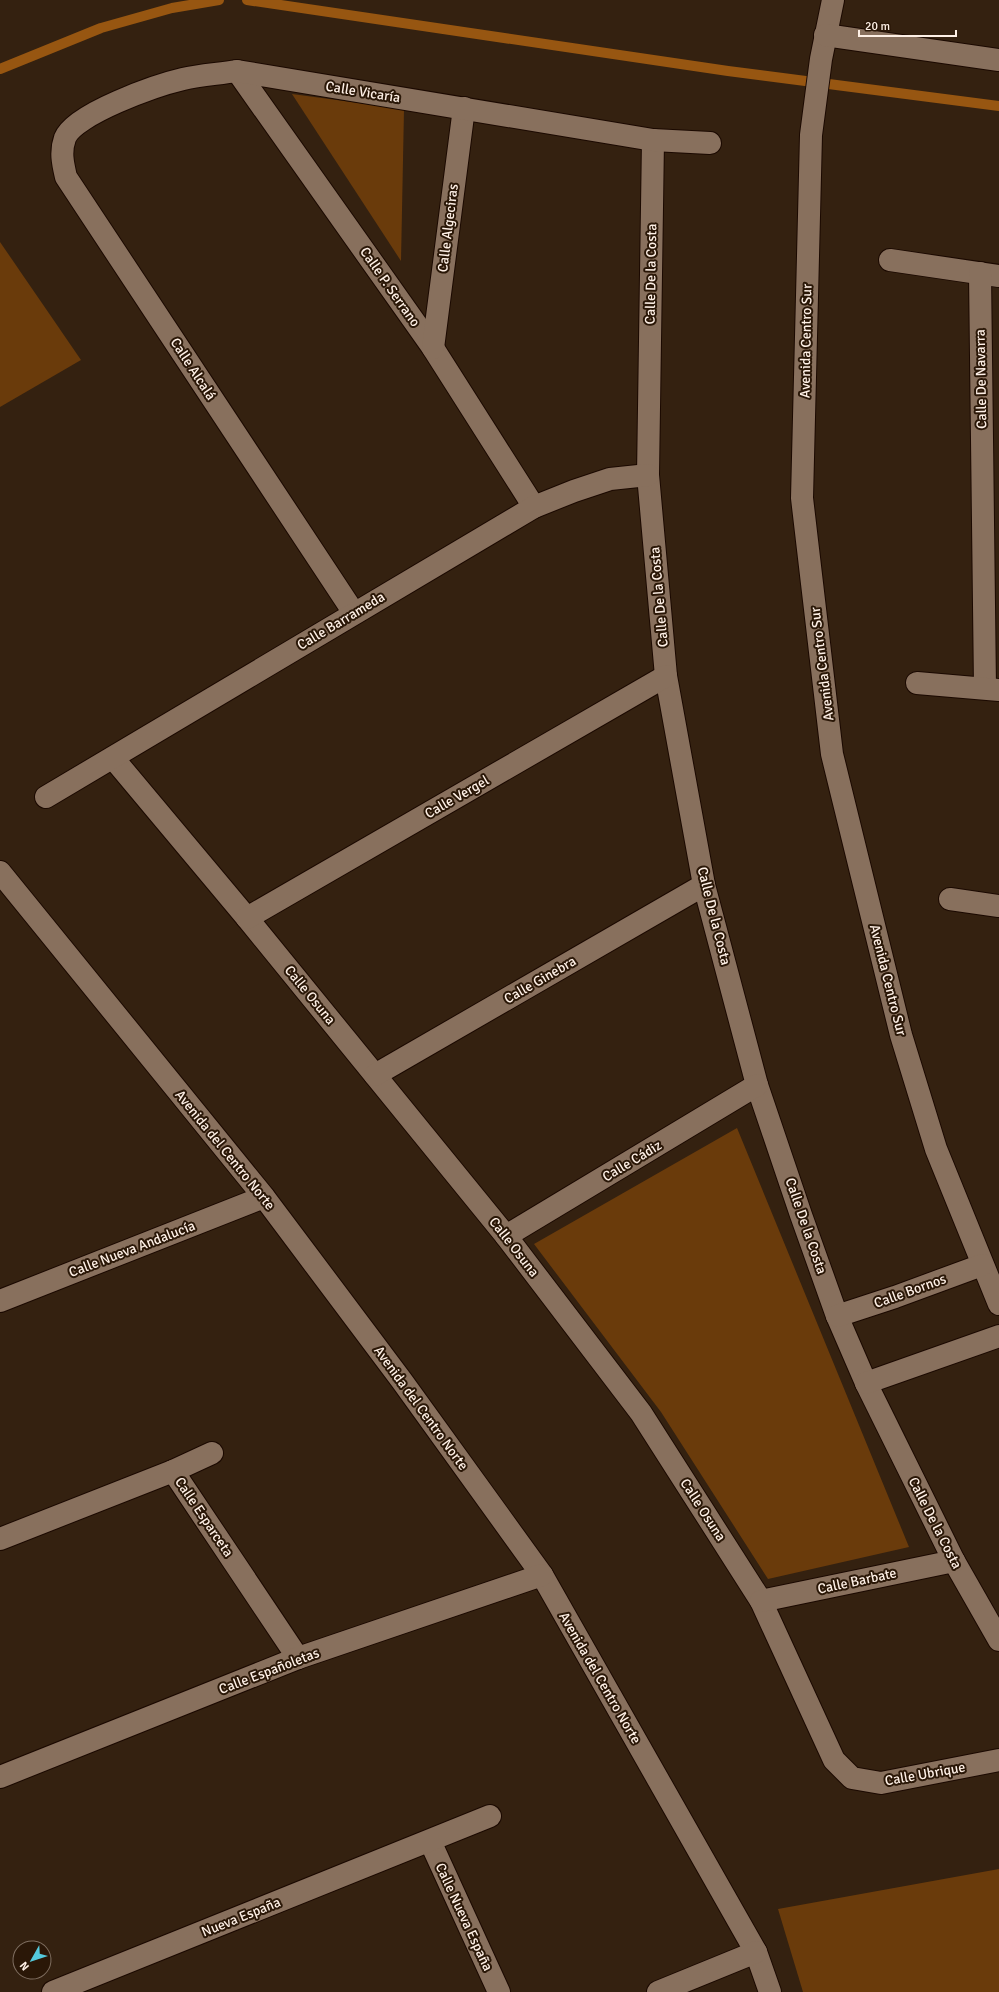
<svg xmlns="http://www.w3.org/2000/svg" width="999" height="1992" font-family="Signika,sans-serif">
  <rect width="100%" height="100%" fill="#342110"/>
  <g fill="#6a3b0b">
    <path d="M292 94 404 109 401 261Z"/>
    <path d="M0 242 81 360 0 407Z"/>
    <path d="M737 1128 909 1547 768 1579 661 1412 534 1244Z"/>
    <path d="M999 1869V1992H803L778 1909Z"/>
  </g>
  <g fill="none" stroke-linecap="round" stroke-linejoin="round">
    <g stroke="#975611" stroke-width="10">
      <path d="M247 0 728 71 999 106"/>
      <path d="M0 69 101 28 172 8 219 0"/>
    </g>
    <defs>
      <g id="street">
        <path d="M833 0 821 59 811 135 802 498 832 754 901 1035 936 1149 999 1304"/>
        <path d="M825 35 999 60"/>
        <path d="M237 71 433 348 534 507"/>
        <path d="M653 140 648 475 666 676 704 885 757 1085 801 1215 837 1316 866 1383 954 1561 999 1640"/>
        <path d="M890 260 999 276"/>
        <path d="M980 273 985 688"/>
        <path d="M433 348 464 108"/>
        <path d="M354 613 66 177C63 164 60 152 65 138 74 114 157 85 183 79 200 75 219 74 237 71L653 140 710 143"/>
        <path d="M917 683 999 690"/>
        <path d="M113 758 247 918 506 1236 641 1413 761 1601 834 1760 852 1778 881 1783 999 1760"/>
        <path d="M46 797 534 507 574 491 610 479 648 475"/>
        <path d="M0 872 264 1197 402 1381 542 1575 756 1952 770 1992"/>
        <path d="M950 899 999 906"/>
        <path d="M247 918 666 676"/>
        <path d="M375 1075 704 885"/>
        <path d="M506 1236 757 1085"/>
        <path d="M0 1301 264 1197"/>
        <path d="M837 1316 895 1297 982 1265"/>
        <path d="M866 1383 999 1336"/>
        <path d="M173 1471 298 1658"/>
        <path d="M0 1539 173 1471 212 1453"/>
        <path d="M761 1601 954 1561"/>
        <path d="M0 1777 298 1658 542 1575"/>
        <path d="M430 1841 499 1992"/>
        <path d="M53 1992 490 1816"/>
        <path d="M658 1992 756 1952"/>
      </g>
    </defs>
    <use href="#street" stroke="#1b0900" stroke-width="24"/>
    <use href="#street" stroke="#88705d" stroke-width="22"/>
  </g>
  <g text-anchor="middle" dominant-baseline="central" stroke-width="4" stroke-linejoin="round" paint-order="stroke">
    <g font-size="14" fill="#fef0e6" stroke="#2a1707">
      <text transform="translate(363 92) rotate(9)">Calle Vicaría</text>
      <text transform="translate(448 228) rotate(-83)">Calle Algeciras</text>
      <text transform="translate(651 274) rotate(-89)">Calle De la Costa</text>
      <text transform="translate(390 287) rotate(55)">Calle P. Serrano</text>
      <text transform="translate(806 341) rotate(-89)">Avenida Centro Sur</text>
      <text transform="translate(193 369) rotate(57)">Calle Alcalá</text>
      <text transform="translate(981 379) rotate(-91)">Calle De Navarra</text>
      <text transform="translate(659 597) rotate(-95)">Calle De la Costa</text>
      <text transform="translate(341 621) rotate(-31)">Calle Barrameda</text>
      <text transform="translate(822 664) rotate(-97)">Avenida Centro Sur</text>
      <text transform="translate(457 797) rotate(-30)">Calle Vergel</text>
      <text transform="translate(714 916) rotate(76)">Calle De la Costa</text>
      <text transform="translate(540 980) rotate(-30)">Calle Ginebra</text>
      <text transform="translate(888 980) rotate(76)">Avenida Centro Sur</text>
      <text transform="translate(310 995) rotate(51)">Calle Osuna</text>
      <text transform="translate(225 1150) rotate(51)">Avenida del Centro Norte</text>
      <text transform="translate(632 1161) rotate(-31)">Calle Cádiz</text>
      <text transform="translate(806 1226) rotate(71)">Calle De la Costa</text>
      <text transform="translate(514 1247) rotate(52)">Calle Osuna</text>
      <text transform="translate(132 1249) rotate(-21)">Calle Nueva Andalucía</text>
      <text transform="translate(910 1291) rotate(-20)">Calle Bornos</text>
      <text transform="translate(421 1408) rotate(54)">Avenida del Centro Norte</text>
      <text transform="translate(703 1510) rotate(57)">Calle Osuna</text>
      <text transform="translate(204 1517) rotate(56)">Calle Esparceta</text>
      <text transform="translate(935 1523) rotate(63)">Calle De la Costa</text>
      <text transform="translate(857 1581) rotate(-12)">Calle Barbate</text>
      <text transform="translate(269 1671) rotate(-21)">Calle Españoletas</text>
      <text transform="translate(600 1678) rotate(60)">Avenida del Centro Norte</text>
      <text transform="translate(925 1774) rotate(-10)">Calle Ubrique</text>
      <text transform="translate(241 1917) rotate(-22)">Nueva España</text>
      <text transform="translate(464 1917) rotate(65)">Calle Nueva España</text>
    </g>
  </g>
  <g transform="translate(32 1960) rotate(231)"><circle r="19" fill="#2a1707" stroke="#7f6e60"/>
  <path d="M0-3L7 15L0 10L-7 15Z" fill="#54cadd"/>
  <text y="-6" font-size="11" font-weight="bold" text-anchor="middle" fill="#fef0e6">N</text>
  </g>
  <path d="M859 30v6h97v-6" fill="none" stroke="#fef0e6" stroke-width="2"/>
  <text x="865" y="30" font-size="12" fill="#fef0e6" stroke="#2a1707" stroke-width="3" paint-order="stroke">20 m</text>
</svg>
